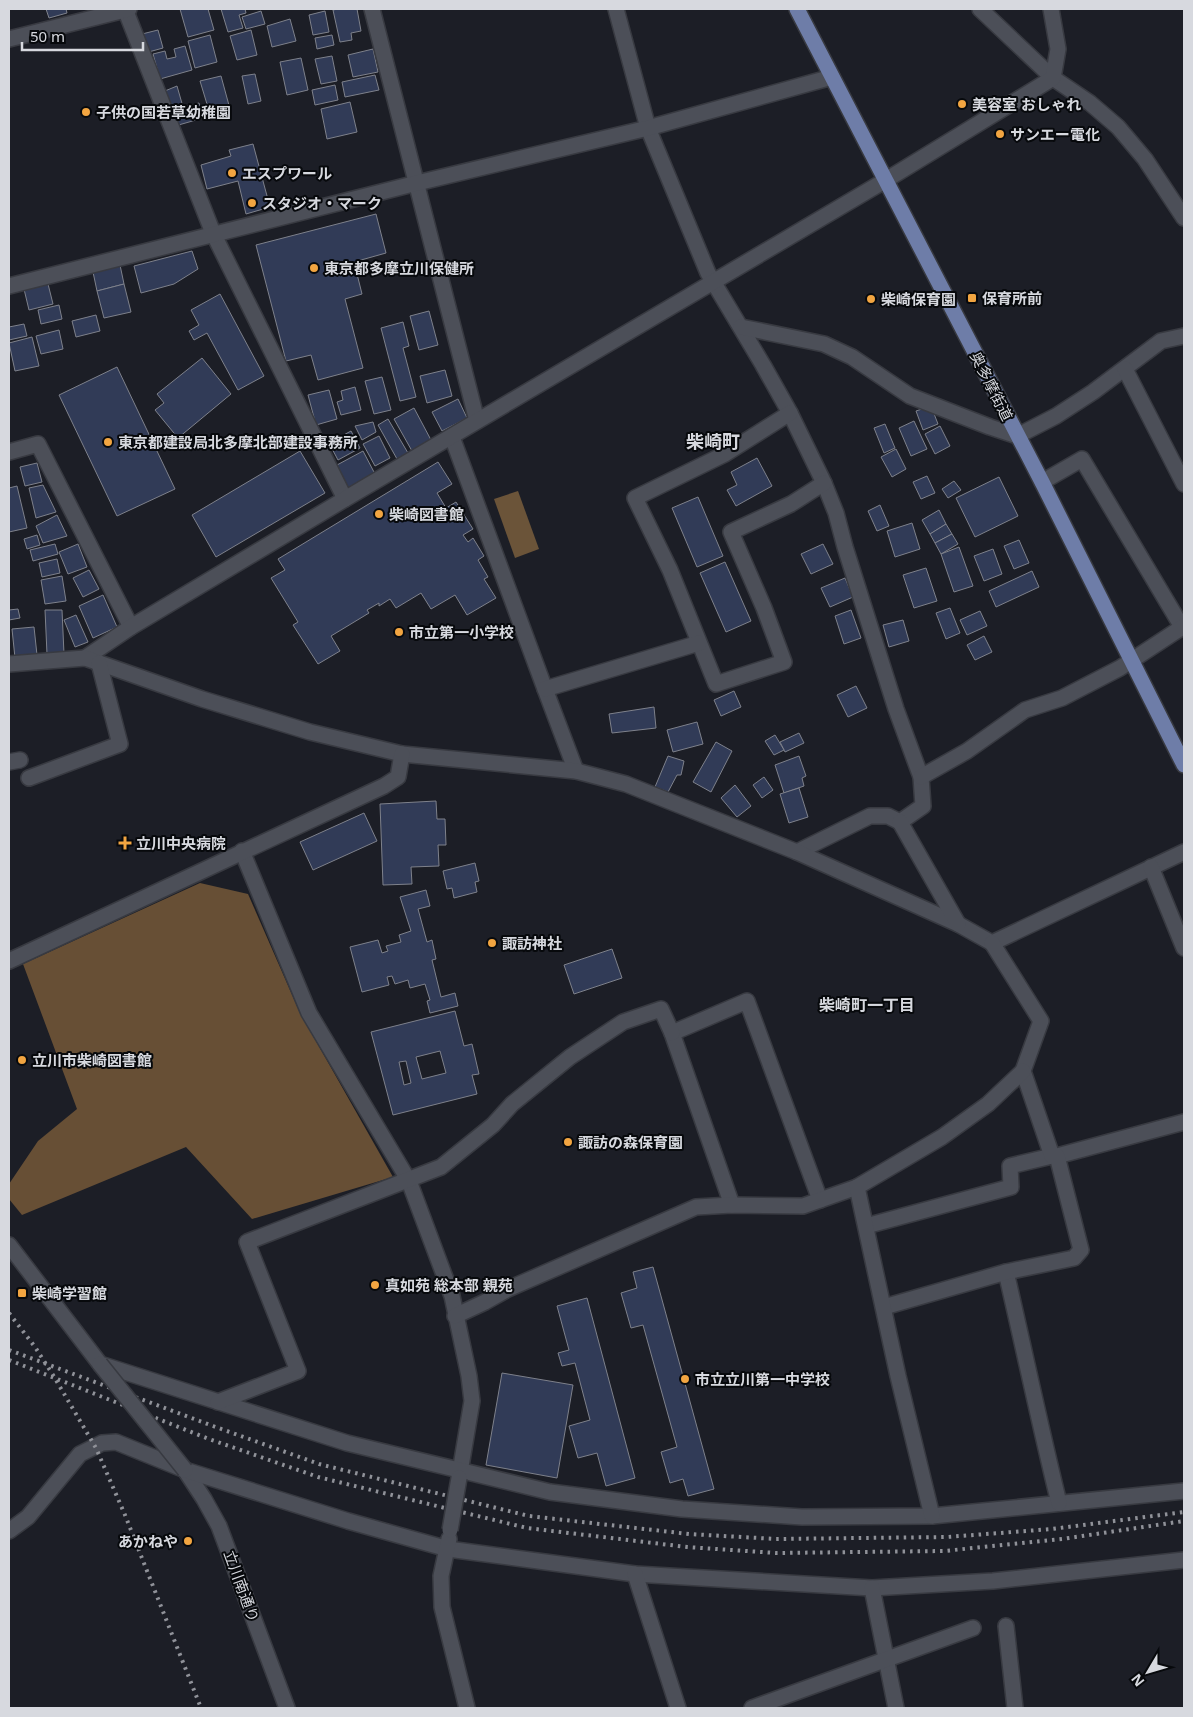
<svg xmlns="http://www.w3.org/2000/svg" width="1193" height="1717" font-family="'Noto Sans','Noto Sans JP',sans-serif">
  <rect width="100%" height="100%" fill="#1c1e26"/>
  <path fill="#674f35" d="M200 883 248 894 300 1013 393 1177 252 1219 186 1147 22 1215 9 1199V1184L38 1141 77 1109 23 964Z"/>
  <path fill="#6b5439" d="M518 491 539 549 515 558 494 499Z"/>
  <g fill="#313b57" stroke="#7e818b" fill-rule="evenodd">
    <path d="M46 9H66L67 13 49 18Z"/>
    <path d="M180 9H208L214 30 188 37Z"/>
    <path d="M221 9H245L246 13 239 15 243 28 228 32Z"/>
    <path d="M338 9H357L361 31 351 33 352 40 340 42 333 10Z"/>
    <path d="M261 11 265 24 246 29 242 17Z"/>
    <path d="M325 11 329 32 313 35 309 15Z"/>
    <path d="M290 19 296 41 272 47 267 26Z"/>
    <path d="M158 30 163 48 145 53 138 35Z"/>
    <path d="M251 30 257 55 237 60 230 36Z"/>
    <path d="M210 35 217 62 195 68 188 41Z"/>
    <path d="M332 35 334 45 317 49 315 38Z"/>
    <path d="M185 46 192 70 160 79 153 54 165 51 167 59 176 57 174 49Z"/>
    <path d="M373 49 378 72 353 77 348 55Z"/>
    <path d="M332 56 337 81 321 84 315 59Z"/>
    <path d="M301 58 308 90 287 95 280 62Z"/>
    <path d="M255 74 261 101 248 104 242 76Z"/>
    <path d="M375 75 379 90 345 97 342 82Z"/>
    <path d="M221 76 230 109 210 114 200 81Z"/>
    <path d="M335 85 338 100 315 105 312 90Z"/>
    <path d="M177 86 183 107 199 103 203 118 175 126 160 93Z"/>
    <path d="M350 102 357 132 327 139 321 109Z"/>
    <path d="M253 144 270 207 246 214 238 181 207 189 201 165 231 156 229 150Z"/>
    <path d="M376 214 386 253 354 262 362 294 345 299 363 368 318 380 311 355 286 361 256 245Z"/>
    <path d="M192 251 198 269 174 284 141 293 134 266Z"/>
    <path d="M120 265 124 284 97 291 93 272Z"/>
    <path d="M48 284 53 304 29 310 24 289Z"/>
    <path d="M124 284 131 312 104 318 97 291Z"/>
    <path d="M220 294 264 376 238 390 207 333 194 340 189 331 199 325 191 310Z"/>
    <path d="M59 305 62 319 41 324 38 310Z"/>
    <path d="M429 311 438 345 419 350 410 316Z"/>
    <path d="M96 315 100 331 76 337 72 321Z"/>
    <path d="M403 322 409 346 403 348 416 397 400 401 381 328Z"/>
    <path d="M24 324 27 336 9 340V327Z"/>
    <path d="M59 330 63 349 41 354 36 336Z"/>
    <path d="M32 337 39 366 15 371 9 343Z"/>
    <path d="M202 358 231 394 178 438 155 410 164 403 157 394Z"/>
    <path d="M117 367 175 489 117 516 59 395Z"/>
    <path d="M445 370 452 396 427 403 420 376Z"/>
    <path d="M382 377 391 410 374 414 365 381Z"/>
    <path d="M355 387 361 410 341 415 337 402 343 400 341 391Z"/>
    <path d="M329 390 337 419 316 425 308 395Z"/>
    <path d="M458 399 467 418 442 431 432 412Z"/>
    <path d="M931 406 938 424 923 430 916 411Z"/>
    <path d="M414 408 431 440 412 451 394 419Z"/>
    <path d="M388 419 408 453 397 459 378 425Z"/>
    <path d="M914 421 927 449 911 456 899 428Z"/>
    <path d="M373 422 376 432 362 440 355 426Z"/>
    <path d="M885 424 895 448 884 453 874 428Z"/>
    <path d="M940 426 950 446 935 454 925 434Z"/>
    <path d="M351 431 360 448 338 460 329 443Z"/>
    <path d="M379 436 390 458 375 466 363 444Z"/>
    <path d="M896 449 906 469 892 477 881 457Z"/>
    <path d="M300 451 325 493 216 557 192 515Z"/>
    <path d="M363 451 375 474 348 488 337 465Z"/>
    <path d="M757 458 772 486 736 506 727 490 737 485 731 472Z"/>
    <path d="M438 462 452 484 437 493 446 508 456 502 473 529 463 535 468 542 473 538 484 556 478 560 488 577 484 579 496 598 467 615 455 595 431 609 421 593 396 608 390 599 379 606V603L367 610 369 613 331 636 340 651 318 664 293 625 298 622 271 578 285 570 278 559Z"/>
    <path d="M37 463 42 482 25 486 20 467Z"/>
    <path d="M927 476 935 493 921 499 913 482Z"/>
    <path d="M999 477 1018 516 975 537 956 498Z"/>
    <path d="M954 481 961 490 948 498 942 489Z"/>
    <path d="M43 485 56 512 36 518 29 488Z"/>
    <path d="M17 486 27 528 9 532V488Z"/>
    <path d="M698 497 723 556 697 567 672 508Z"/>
    <path d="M880 505 889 526 877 531 868 511Z"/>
    <path d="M939 510 946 524 930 534 922 520Z"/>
    <path d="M57 515 67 536 43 543 36 526Z"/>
    <path d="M912 523 920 549 895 557 887 531Z"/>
    <path d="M946 524 952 534 935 543 930 534Z"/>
    <path d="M952 534 958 544 941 554 935 543Z"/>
    <path d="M37 535 40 545 27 549 24 539Z"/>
    <path d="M1019 540 1029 563 1014 569 1004 546Z"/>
    <path d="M55 544 58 554 33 561 30 550Z"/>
    <path d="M78 544 87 567 68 574 59 552Z"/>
    <path d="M823 544 833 564 811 574 801 554Z"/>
    <path d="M959 547 973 586 954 592 941 554Z"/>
    <path d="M993 549 1002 574 984 581 974 556Z"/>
    <path d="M57 559 60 573 42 577 39 563Z"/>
    <path d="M725 562 751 621 726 632 700 573Z"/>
    <path d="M926 568 937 601 914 608 903 575Z"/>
    <path d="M89 570 99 589 83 597 73 578Z"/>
    <path d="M1032 571 1039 587 996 607 989 591Z"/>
    <path d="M62 576 66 601 45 604 41 580Z"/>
    <path d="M845 578 853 597 830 607 821 588Z"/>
    <path d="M103 595 117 627 93 638 79 606Z"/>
    <path d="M950 608 960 633 946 639 936 613Z"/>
    <path d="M18 609 20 618 9 620V610Z"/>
    <path d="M45 610H62L64 654H47Z"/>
    <path d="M851 610 861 638 844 644 835 616Z"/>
    <path d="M980 611 987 626 967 635 960 620Z"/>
    <path d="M76 615 88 642 75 647 64 620Z"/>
    <path d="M903 620 909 641 889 647 883 625Z"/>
    <path d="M34 627 37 655 15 658 12 629Z"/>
    <path d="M984 636 992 652 975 660 967 645Z"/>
    <path d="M856 686 867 708 848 717 837 695Z"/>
    <path d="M734 691 741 707 721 716 714 700Z"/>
    <path d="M654 707 656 728 612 733 609 714Z"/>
    <path d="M697 722 703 744 673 752 667 730Z"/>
    <path d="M799 733 804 743 785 752 780 742Z"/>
    <path d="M775 735 784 750 774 755 765 741Z"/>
    <path d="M716 742 732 751 711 792 693 782Z"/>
    <path d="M668 756 684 761 681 775H677L668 792 655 787Z"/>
    <path d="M799 756 806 776 802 778 804 786 784 793 775 765Z"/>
    <path d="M764 777 773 790 762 798 753 785Z"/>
    <path d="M735 785 751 806 737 817 721 798Z"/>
    <path d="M799 788 808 817 789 823 780 794Z"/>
    <path d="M436 801 437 819H445L446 845H438L439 866 411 867 412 884 383 885 380 804Z"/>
    <path d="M364 813 377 841 313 870 300 842Z"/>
    <path d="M475 863 479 881 475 882 477 892 454 898 452 888 447 889 443 871Z"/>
    <path d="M426 890 430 906 418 909 427 942 432 940 436 959 432 960 441 997 455 993 458 1006 430 1013 427 1001 430 1000 425 984 410 988 408 980 395 984 392 976 387 977 389 985 362 992 350 947 378 940 382 953 388 951 386 946 401 942 399 935 411 931 400 897Z"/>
    <path d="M612 949 622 978 574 994 564 965Z"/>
    <path d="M455 1011 464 1046 472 1044 479 1074 472 1075 477 1094 393 1115 371 1032ZM440 1051 446 1073 422 1079 416 1057ZM406 1061 411 1083 404 1085 399 1062Z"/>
    <path d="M653 1267 714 1489 688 1496 683 1479 670 1483 661 1452 677 1447 643 1325 631 1328 621 1293 637 1288 633 1272Z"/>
    <path d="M587 1298 635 1478 606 1486 597 1453 578 1458 569 1426 590 1420 575 1363 562 1366 558 1353 569 1350 557 1306Z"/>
    <path d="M502 1373 573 1385 557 1478 486 1465Z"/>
  </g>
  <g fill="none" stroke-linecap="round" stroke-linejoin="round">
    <defs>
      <g id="minor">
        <path d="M125 9 213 233 345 499"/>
        <path d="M372 9 477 421"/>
        <path d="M616 9 648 128 708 273 763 365 790 413 824 483 836 513 845 547 896 709 921 777 923 806 900 822 888 816H870L797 852"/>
        <path d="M980 9 1053 78 1090 103 1118 127 1145 159 1184 218"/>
        <path d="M9 39 129 9"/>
        <path d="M9 286 417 183 648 128 832 77"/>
        <path d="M741 327 824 344 852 357 910 396 990 427 1017 436 1056 416 1093 392 1161 341 1184 336"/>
        <path d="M1125 369 1184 484"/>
        <path d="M790 413 725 454 635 498 670 570 716 684 784 662 764 608 731 532 791 504 824 483"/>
        <path d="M452 437 545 689 576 771"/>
        <path d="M9 452 38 444 131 627"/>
        <path d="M1042 482 1082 459 1182 627"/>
        <path d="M85 658 131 627 345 499 886 180 1053 78 1058 49 1051 9"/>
        <path d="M9 664 85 658 202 699 310 732 402 754 576 771 626 784 797 852 958 924 992 943 1184 852"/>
        <path d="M545 689 699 643"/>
        <path d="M9 762 20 760"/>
        <path d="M921 777 967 751 1025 710 1062 698 1120 668 1184 626"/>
        <path d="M29 778 120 744 99 663"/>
        <path d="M900 822 958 924"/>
        <path d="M242 851 309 1013 409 1181 452 1296 469 1376 472 1401 459 1478"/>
        <path d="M1151 867 1184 948"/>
        <path d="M9 961 384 786 398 777 402 754"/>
        <path d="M1057 1156 1184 1122"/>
        <path d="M732 1205 672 1033 747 1001 820 1200"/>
        <path d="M866 1226 1011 1187 1010 1166 1052 1156"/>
        <path d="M9 1245 100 1364 347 1443 550 1492 682 1509 802 1517 932 1516 1184 1491"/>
        <path d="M1006 1272C1024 1349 1040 1426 1059 1503"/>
        <path d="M884 1307 1006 1272 1074 1258 1081 1250 1057 1156H1052L1023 1071 1041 1021 992 943"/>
        <path d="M455 1316 485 1302 508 1289 696 1207 732 1205 803 1206 857 1187"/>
        <path d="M218 1402 298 1371 247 1242 441 1167 493 1125 512 1104 570 1057 623 1022 661 1009 672 1033"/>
        <path d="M185 1470 204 1499 219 1526 287 1708"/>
        <path d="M932 1516 898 1376 857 1187 942 1137 988 1104 1023 1071"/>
        <path d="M9 1531 28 1517 80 1454 102 1443 116 1442 185 1470 348 1521 448 1549 635 1574 872 1588 993 1581 1184 1560"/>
        <path d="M449 1539 441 1576 442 1607 467 1708"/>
        <path d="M635 1574 678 1708"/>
        <path d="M872 1588 896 1708"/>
        <path d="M1006 1626 1015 1708"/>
        <path d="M752 1708 973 1628"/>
      </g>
      <path id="major" d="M797 9 1042 482 1184 765"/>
    </defs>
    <use href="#minor" stroke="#383a41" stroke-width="18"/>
    <use href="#major" stroke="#383a41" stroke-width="18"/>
    <use href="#minor" stroke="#4c4f58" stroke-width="15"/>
    <use href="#major" stroke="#6e7da8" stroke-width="15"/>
    <g stroke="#909299" stroke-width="4" stroke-dasharray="2.5 5" stroke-linecap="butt">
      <path d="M9 1313 35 1347 53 1375 96 1448 125 1515 201 1708"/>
      <path d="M9 1350 213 1426 319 1464 529 1516 689 1534 776 1539 947 1537 1052 1529 1184 1512"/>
      <path d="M9 1360 209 1439 318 1477 527 1528 687 1547 776 1553 944 1551 1062 1539 1184 1521"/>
    </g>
    <defs>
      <g id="minor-bridge">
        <path d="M100 1364 185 1470"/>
        <path d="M450 1530 459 1478"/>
      </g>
    </defs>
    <use href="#minor-bridge" stroke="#383a41" stroke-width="18" stroke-linecap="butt"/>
    <use href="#minor-bridge" stroke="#4c4f58" stroke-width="15"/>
  </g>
  <g fill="#f2a541" stroke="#07090c" stroke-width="2">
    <circle cx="962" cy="104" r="5"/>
    <circle cx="86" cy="112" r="5"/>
    <circle cx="1000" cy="134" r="5"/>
    <circle cx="232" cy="173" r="5"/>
    <circle cx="252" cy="203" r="5"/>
    <circle cx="314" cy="268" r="5"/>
    <rect x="967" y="293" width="10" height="10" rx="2.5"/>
    <circle cx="871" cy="299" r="5"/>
    <circle cx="108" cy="442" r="5"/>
    <circle cx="379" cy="514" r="5"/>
    <circle cx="399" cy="632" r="5"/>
    <path d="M122.5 835.5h5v5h5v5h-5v5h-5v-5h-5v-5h5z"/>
    <circle cx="492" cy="943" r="5"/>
    <circle cx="22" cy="1060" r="5"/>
    <circle cx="568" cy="1142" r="5"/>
    <circle cx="375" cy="1285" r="5"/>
    <rect x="17" y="1288" width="10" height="10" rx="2.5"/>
    <circle cx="685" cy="1379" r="5"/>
    <circle cx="188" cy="1541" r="5"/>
  </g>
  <g text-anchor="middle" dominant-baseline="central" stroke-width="4" stroke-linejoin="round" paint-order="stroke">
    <g font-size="15" font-weight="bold" fill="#d7d9df" stroke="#07090c" text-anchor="start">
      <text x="972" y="104">美容室 おしゃれ</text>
      <text x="96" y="112">子供の国若草幼稚園</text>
      <text x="1010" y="134">サンエー電化</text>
      <text x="242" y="173">エスプワール</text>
      <text x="262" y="203">スタジオ・マーク</text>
      <text x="324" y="268">東京都多摩立川保健所</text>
      <text x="982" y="298">保育所前</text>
      <text x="881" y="299">柴崎保育園</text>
      <text x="118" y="442">東京都建設局北多摩北部建設事務所</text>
      <text x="389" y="514">柴崎図書館</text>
      <text x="409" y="632">市立第一小学校</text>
      <text x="136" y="843">立川中央病院</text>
      <text x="502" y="943">諏訪神社</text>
      <text x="32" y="1060">立川市柴崎図書館</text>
      <text x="578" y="1142">諏訪の森保育園</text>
      <text x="385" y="1285">真如苑 総本部 親苑</text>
      <text x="32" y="1293">柴崎学習館</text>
      <text x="695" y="1379">市立立川第一中学校</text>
      <text x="178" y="1541" text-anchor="end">あかねや</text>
    </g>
    <g font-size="15" fill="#d7d9df" stroke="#07090c">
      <text transform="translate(992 386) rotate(63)">奥多摩街道</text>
      <text transform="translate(242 1586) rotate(70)">立川南通り</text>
    </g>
    <g font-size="16" font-weight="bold" fill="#d7d9df" stroke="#07090c">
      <text x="867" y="1005">柴崎町一丁目</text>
    </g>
    <g font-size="18" font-weight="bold" fill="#d7d9df" stroke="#07090c">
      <text x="713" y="441">柴崎町</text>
    </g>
  </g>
  <rect width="1193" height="1717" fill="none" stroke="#d7d9df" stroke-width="20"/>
  <g transform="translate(1148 1672) rotate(232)" stroke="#07090c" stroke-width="4" paint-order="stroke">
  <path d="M0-4L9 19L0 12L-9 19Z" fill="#d7d9df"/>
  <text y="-8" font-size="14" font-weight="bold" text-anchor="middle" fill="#d7d9df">N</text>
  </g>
  <path d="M22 42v8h121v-8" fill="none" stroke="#d7d9df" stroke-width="2.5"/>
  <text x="30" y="42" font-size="15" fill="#d7d9df" stroke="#07090c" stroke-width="4" paint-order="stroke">50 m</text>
</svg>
